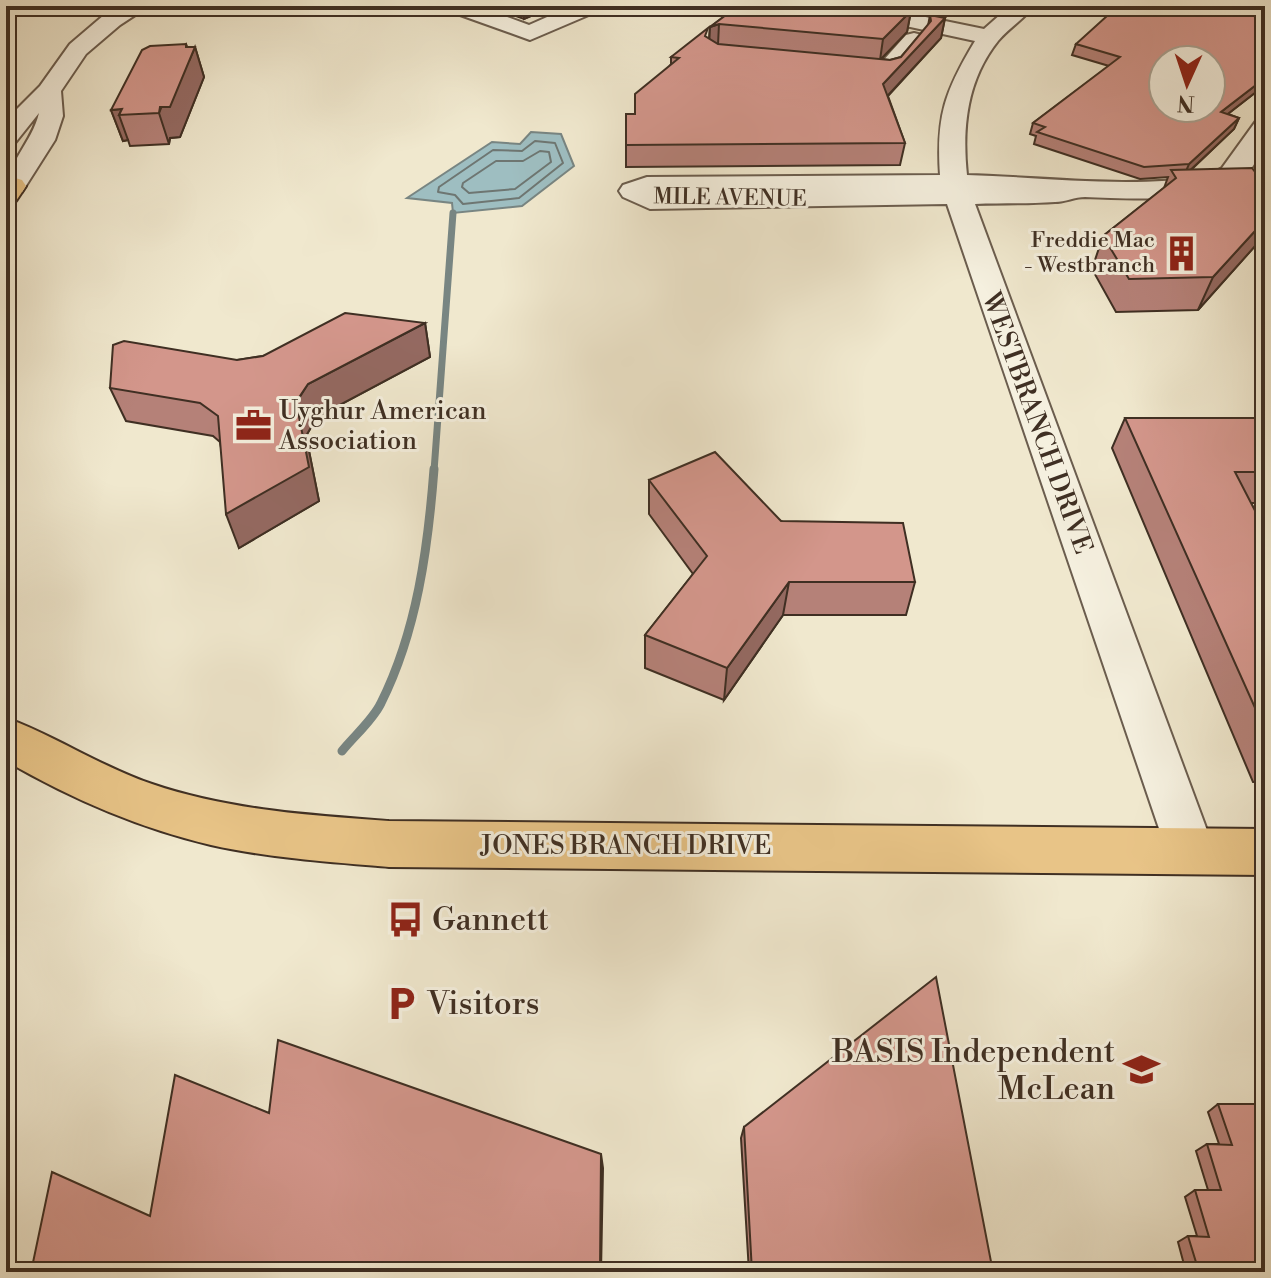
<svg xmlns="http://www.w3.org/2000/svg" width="1271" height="1278" font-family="'Libre Bodoni',serif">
  <rect width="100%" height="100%" fill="#f0e8ce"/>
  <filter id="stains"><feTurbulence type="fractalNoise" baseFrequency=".0025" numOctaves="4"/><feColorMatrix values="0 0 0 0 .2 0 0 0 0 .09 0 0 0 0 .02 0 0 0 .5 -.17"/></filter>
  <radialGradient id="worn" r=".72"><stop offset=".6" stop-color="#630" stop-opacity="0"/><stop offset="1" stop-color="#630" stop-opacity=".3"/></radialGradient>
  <path fill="#9ebec1" stroke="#788582" stroke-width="2" d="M531 132 561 134 574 166 522 206 453 213 452 203 407 198 492 142 520 144Z"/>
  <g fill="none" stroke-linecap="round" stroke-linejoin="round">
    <g stroke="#6e7672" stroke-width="2">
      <path d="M535 141 555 143 563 163 519 198 463 204 455 195 438 192 439 187 493 150 522 151Z"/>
      <path d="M540 151 549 152 551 162 515 189 469 193 462 187 463 183 496 161H523Z"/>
    </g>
    <path stroke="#788582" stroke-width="7" d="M434 471 453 213"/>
    <path stroke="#788582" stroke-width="9" d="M342 751C354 736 373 720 381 703 417 631 428 548 434 469"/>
    <defs>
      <g id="minor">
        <path d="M122 6H149L120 25 86 54 61 91 63 116 55 140 22 192 6 193C6 163 32 143 39 113L15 143 6 146V120L40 86 70 44 104 15Z"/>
        <path d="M446 6H477L529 25 572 6H601L598 11 530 40 449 11Z"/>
        <path d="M830 6H872L984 29 1010 6H1034C1024 19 1009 28 998 41 967 80 962 127 967 175 1047 177 1129 189 1208 176L1222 168 1256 121 1265 118C1265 142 1260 162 1242 179 1215 205 1121 198 1085 197 1075 197 1065 202 1055 202 1028 204 1001 203 975 204L1215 852 1208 867 1191 874 1174 867 1167 852 947 204 650 209 623 197 619 191 623 185 647 177 940 175C936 116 945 91 975 41L841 12Z"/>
        <path d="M1230 6H1265V19L1233 11Z"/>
        <path d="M914 33 922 35 925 40C898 79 888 84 841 72L837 67 841 62 881 63 906 35Z"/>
      </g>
      <g id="major">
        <path d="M12 177 22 180 26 186 16 201 6 204V179Z"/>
        <path d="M6 718C56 736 101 767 152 784 228 810 309 815 389 821L1265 829V875L389 867C330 862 269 858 211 845 139 828 70 798 6 761Z"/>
      </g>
    </defs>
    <use href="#minor" stroke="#6b5d4e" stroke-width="4"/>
    <use href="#major" stroke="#3f2f23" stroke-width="4"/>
    <use href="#minor" fill="#f5f0df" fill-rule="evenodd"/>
    <use href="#major" fill="#e8c487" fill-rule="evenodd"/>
  </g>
  <g fill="#b58178" stroke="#3f2f23" stroke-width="2">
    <path d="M488 6H554L524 19Z"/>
    <path d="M738 6 911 11 907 32 881 59 890 60 901 57 928 26 930 15 945 18 941 38 888 96 905 143 900 165 626 167V114H635L671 64V57L708 38 709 39 710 27Z"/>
    <path d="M186 44 187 47H195L204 77 180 137 170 138 169 144 130 146 128 140 123 141 111 110Z"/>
    <path d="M1076 44 1265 85 1228 114 1239 118 1234 129 1191 170 1265 185 1264 236 1198 310 1116 312 1092 269 1103 236 1164 188 1168 177 1140 179 1034 144 1036 136 1030 134 1033 123 1109 66 1072 55Z"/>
    <path d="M425 323 430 357 317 417 306 436 319 501 239 548 220 442 213 436 126 421 110 388 237 360 263 356Z"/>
    <path d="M1125 418H1265V503H1251L1265 530V782H1253L1112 448Z"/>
    <path d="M649 480 781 521 915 582 906 615H783L724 700 645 668V635L693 574 649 514Z"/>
    <path d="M1218 1104H1265V1272H1186L1178 1242 1188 1236H1197L1185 1197 1195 1190H1208L1196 1151 1207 1144H1219L1208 1112Z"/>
    <path d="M744 1127 993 1272H749L741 1138Z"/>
  </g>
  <g fill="#946961" stroke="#3f2f23" stroke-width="2">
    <path d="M523 6H554L524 19Z"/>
    <path d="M911 11 907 32 880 60 883 39Z"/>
    <path d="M945 18 941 38 879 105 883 84Z"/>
    <path d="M719 24 718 45 709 47 710 27Z"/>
    <path d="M186 44 190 59 195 47 204 77 180 137 170 138 169 144 159 113 186 47Z"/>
    <path d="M1265 78V85L1216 123 1221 112Z"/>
    <path d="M122 109 119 115 128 140 123 141 111 110Z"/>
    <path d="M1239 118 1234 129 1184 176 1189 164Z"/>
    <path d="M1265 220 1264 236 1198 310 1213 277Z"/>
    <path d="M425 323 430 357 317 417 306 436 319 501 239 548 226 514 308 384Z"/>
    <path d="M789 582 783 615 724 700 727 668Z"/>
    <path d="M601 1154 603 1168 601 1272H600Z"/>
  </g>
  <g fill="#d3968b" stroke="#3f2f23" stroke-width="2" fill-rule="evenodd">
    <path d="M738 6H885L911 11 883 39 719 24 710 27Z"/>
    <path d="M1118 6H1216L1265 19V78L1221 112 1239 118 1189 164 1144 167 1037 132 1045 127 1033 123 1120 57 1076 44ZM1163 60H1211V108H1163Z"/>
    <path d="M930 15 945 18 883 84 905 143 626 145V114H635V94L679 58 671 57 708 28 705 36 718 44 890 60 901 57 931 21Z"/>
    <path d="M186 44V47H195L170 107H160L159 113 119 115 122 109 111 110 142 50 150 46Z"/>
    <path d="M1252 168 1265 185V220L1213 277 1129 279 1103 236 1176 178 1171 170Z"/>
    <path d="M345 313 425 323 308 384 296 402 309 467 226 514 218 416 200 403 110 388 113 345 124 341 237 360 263 356Z"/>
    <path d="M1125 418H1265V472H1235L1265 530V730Z"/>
    <path d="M715 452 781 521 903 523 915 582H789L727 668 645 635 707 556 649 480Z"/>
    <path d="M936 977 993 1272H752L744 1127Z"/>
    <path d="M278 1040 601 1154 600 1272H31L52 1172 150 1216 175 1075 269 1113Z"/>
    <path d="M1218 1104H1265V1272H1199L1188 1236 1209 1237 1195 1190H1221L1207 1144 1232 1145Z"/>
  </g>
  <defs>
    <symbol id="building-bare" viewBox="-9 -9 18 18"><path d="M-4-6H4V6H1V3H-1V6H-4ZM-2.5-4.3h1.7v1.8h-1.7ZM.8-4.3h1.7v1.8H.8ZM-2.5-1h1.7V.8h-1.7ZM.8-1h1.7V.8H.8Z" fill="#8f2418" stroke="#f5f0df" stroke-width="2.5" paint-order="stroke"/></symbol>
    <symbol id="office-bare" viewBox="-9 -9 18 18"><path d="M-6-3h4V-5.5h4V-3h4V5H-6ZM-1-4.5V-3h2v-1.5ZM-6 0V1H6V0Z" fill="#8f2418" stroke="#f5f0df" stroke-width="2.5" paint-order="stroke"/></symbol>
    <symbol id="bus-bare" viewBox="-9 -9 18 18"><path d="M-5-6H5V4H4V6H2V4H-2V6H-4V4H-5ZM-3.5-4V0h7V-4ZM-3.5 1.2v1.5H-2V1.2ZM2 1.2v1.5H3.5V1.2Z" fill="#8f2418" stroke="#f5f0df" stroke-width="2.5" paint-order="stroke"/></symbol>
    <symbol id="parking-bare" viewBox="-9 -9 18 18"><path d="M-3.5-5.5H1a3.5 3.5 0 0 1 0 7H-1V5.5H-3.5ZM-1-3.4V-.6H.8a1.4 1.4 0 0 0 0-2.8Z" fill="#8f2418" stroke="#f5f0df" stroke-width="2.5" paint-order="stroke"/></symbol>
    <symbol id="school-bare" viewBox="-9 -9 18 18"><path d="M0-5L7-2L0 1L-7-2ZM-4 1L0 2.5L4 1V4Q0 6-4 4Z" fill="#8f2418" stroke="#f5f0df" stroke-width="2.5" paint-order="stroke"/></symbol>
  </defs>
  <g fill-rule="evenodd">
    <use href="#building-bare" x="1156" y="228" width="51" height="51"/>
    <use href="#office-bare" x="228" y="400" width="51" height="51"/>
    <use href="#bus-bare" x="380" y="894" width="51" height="51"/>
    <use href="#parking-bare" x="376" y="978" width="51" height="51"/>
    <use href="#school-bare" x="1116" y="1044" width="51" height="51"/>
  </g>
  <g text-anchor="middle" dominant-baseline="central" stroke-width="6" stroke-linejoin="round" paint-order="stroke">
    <g font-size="22" fill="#3f2f23" stroke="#f5f0df">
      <text transform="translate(730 198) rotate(1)">MILE AVENUE</text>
    </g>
    <g font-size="22" fill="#3f2f23" stroke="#f5f0df" text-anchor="end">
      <text x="1155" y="240">Freddie Mac<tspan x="1155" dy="25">- Westbranch</tspan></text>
    </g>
    <g font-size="26" fill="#3f2f23" stroke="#f5f0df" text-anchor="start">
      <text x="279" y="411">Uyghur American<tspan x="279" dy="30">Association</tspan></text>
    </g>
    <g font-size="26" fill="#3f2f23" stroke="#f5f0df">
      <text transform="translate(1037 423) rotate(70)">WESTBRANCH DRIVE</text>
      <text x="626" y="846">JONES BRANCH DRIVE</text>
    </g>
    <g font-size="32" fill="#3f2f23" stroke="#f5f0df" text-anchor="start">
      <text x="432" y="920">Gannett</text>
      <text x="427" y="1004">Visitors</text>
      <text x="1115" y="1052" text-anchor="end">BASIS Independent<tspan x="1115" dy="37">McLean</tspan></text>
    </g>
  </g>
  <rect width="1271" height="1278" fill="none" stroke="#f0e8ce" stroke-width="32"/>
  <rect x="8" y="8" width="1255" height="1262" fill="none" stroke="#3f2f23" stroke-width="4"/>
  <rect x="16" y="16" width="1239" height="1246" fill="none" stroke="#3f2f23" stroke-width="2"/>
  <g transform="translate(1187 84) rotate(183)"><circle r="38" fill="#f5f0df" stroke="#aca394" stroke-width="2"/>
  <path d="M0-6L14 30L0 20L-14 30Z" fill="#8f2418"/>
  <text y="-12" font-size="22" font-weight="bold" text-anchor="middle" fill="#3f2f23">N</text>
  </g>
  <rect width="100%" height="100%" filter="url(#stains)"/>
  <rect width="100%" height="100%" fill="url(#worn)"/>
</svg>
